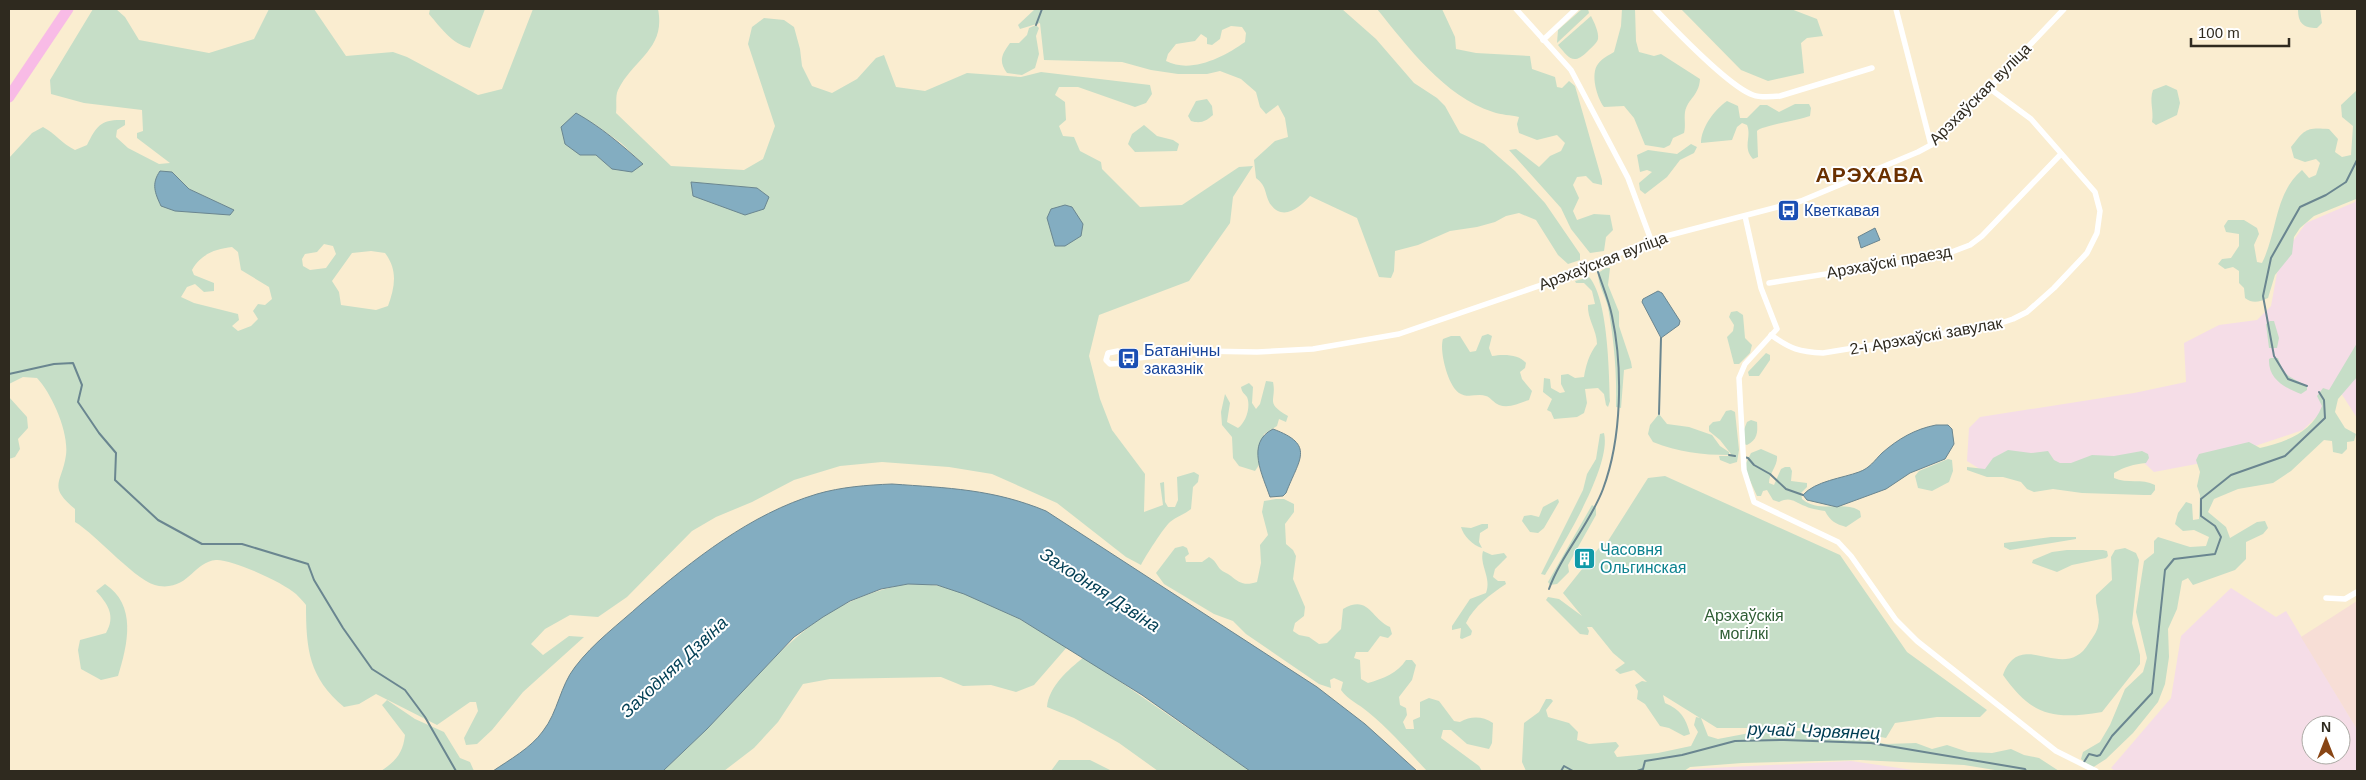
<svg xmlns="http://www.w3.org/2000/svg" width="2366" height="780" font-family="Helvetica,sans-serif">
  <rect width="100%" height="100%" fill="#faedd0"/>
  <g fill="#f5dde7" fill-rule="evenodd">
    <path d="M2357 194V418L2341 393 2303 430 2207 462 2154 472 2139 458 1983 471 1967 461 1969 428 1980 417 2134 393 2186 382 2184 343 2219 325 2257 320 2271 306 2277 273 2293 241 2306 223 2355 202Z"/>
    <path d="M2231 588 2276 617 2286 611 2357 729V771H2115L2111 768 2171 698 2181 636ZM2311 725H2341V755H2311Z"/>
    <path d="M1851 761 1920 771H1688L1691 769Z"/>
  </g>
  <path fill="#f7ded6" d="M2357 601V729L2301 637Z"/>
  <g fill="#c6dec7" fill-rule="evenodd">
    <path d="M93 9H116L125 17 139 40 209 53 254 39 269 9H314L346 56 393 52 407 57 478 95 502 89 533 9H658C666 49 634 58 618 90 615 96 617 106 616 113L671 166 744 170 763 159 775 126 748 44 752 27 764 18 784 20 794 27 800 49 802 66 812 86 832 93 857 79 876 58 884 55 896 87 925 91 967 73 1021 77 1041 72 1150 85 1152 94 1146 103 1135 107 1078 87H1059L1055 95 1065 102 1066 120 1059 126 1063 136 1074 137 1080 151 1101 162 1102 169 1140 207 1182 205 1239 167 1253 166 1233 197 1230 223 1189 281 1099 315 1089 356 1100 399 1112 430 1145 474 1144 512 1163 505 1160 483 1164 482 1165 502 1168 507H1175L1178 500 1177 477 1194 472 1199 475 1198 482 1193 487 1191 509C1185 514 1176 517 1170 522 1164 527 1145 557 1141 565L1126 557 1057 503 992 474 949 467 882 462 840 466 794 480 752 502 716 517 692 531 627 597 598 617 570 615 545 629 531 644 543 655 569 636 584 637 523 692 492 730 477 744 466 745 464 738 478 711 476 702H470L437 725 376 694 359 704 344 707C309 678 306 649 306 605 303 601 299 597 296 594 284 583 232 559 216 560 193 562 189 590 159 586 138 584 97 535 75 522V509C47 486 62 483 66 455 69 432 52 394 37 378L23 377 9 384V158L32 133 43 127C56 134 61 143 75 150L87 145C97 125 101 119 125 120V125L117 130 116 137 128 148 159 164 170 163 137 138V133L143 131 142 110 84 103 51 94 50 80ZM593 123 621 143 643 164 612 169 596 155ZM172 172 189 189 234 210 175 211ZM691 182 757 188 769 197 745 214 726 206ZM324 244 333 246 336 254 326 268 310 270 303 266 302 259 305 254 317 252ZM232 247 238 252 241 270 269 287 272 299 265 305 258 304 253 311 258 319 251 326 238 331 232 326 239 320 238 314 194 303 181 297 187 287 195 284 204 292 214 291V283L194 275 192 270C201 254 215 249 232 247ZM371 251 385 253C398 270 395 287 388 306L376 310 341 305 339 292 332 281 352 253Z"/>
    <path d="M430 9H485L470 48C452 44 441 28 429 14Z"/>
    <path d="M1035 9H1342L1376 39 1414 83 1437 98 1445 106 1460 133 1484 144 1515 171 1545 203 1580 254V260L1568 264 1558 255 1536 220 1519 213 1506 216 1495 222 1477 227 1450 231 1418 245 1395 251 1394 271 1391 278 1379 277 1357 218 1310 196C1301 206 1284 222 1271 205 1264 195 1268 187 1256 178L1254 160 1275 141 1288 137 1285 118 1278 105 1266 114 1260 107 1256 92 1241 79 1220 71 1207 74H1178L1151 70 1122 62 1044 60 1040 23 1020 29 1018 25ZM1231 26 1242 27 1246 33 1245 42C1224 57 1191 74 1166 61L1168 54 1176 44 1195 41 1201 34 1207 38V44L1212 45 1220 39 1222 30Z"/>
    <path d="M1377 9H1442L1455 37 1456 49 1476 53 1530 56 1532 69 1555 77 1557 87 1562 88 1569 81 1575 86 1602 180V185L1593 183 1586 176 1577 177 1573 185 1579 198 1573 211 1577 220 1594 214 1610 215 1613 230 1606 237 1604 251 1590 253 1571 229 1561 208 1509 150 1516 149 1539 167 1550 156 1561 151 1565 143 1557 135 1537 140 1519 133 1517 124 1519 117C1511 115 1501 115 1493 112 1445 97 1407 46 1377 9Z"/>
    <path d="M1582 9H1588L1589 13 1557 43 1558 30Z"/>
    <path d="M1622 9H1635L1636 41 1639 52 1654 56 1661 54 1700 79C1699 96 1688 98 1685 112 1684 119 1686 126 1684 133L1673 138 1670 145 1664 148 1645 145 1634 118 1624 106 1604 107C1597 98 1590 74 1598 64 1601 59 1609 55 1614 52L1621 26Z"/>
    <path d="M1681 9H1791L1817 19 1823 36 1807 38 1801 43 1804 73 1768 81 1741 70Z"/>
    <path d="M2298 9H2320L2322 23 2317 28C2303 28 2298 23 2298 9Z"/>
    <path d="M1591 16C1594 22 1599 32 1598 39 1597 43 1592 47 1588 51 1573 66 1569 58 1558 45Z"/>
    <path d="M1036 25 1039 28 1036 36 1039 54 1035 68 1022 75 1007 73C998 61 1002 54 1010 43H1019L1027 35 1029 28Z"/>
    <path d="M2166 85 2177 90 2180 103 2177 115 2156 125 2152 122C2154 110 2149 101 2153 90Z"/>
    <path d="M2357 90 2356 199 2314 216 2300 228 2294 237 2292 254 2275 275 2268 298C2259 302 2253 304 2245 298L2244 288 2239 283V271L2233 267 2225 269 2218 264 2222 259 2231 258 2239 246V234L2226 232 2224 226 2228 220H2244L2257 228 2259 234 2254 245 2257 262 2262 263C2278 231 2274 194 2302 170L2309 178 2316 175 2320 163 2316 159 2305 162 2294 158 2291 147C2305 129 2306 127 2329 129L2338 139 2335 152 2342 157 2351 155 2353 126 2342 117 2341 105Z"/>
    <path d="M1207 99 1212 106 1213 115C1206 121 1201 124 1191 121L1188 116 1196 101Z"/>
    <path d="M1727 101 1738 106 1740 118H1747L1760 105H1767L1779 112 1795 104H1809L1811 108 1810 116C1799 120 1761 126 1757 131L1758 157 1753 159C1742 147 1752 137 1747 125L1742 123 1737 127 1732 140 1701 143C1701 128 1714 110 1727 101Z"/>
    <path d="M1144 125 1157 136 1173 140 1179 144 1177 151 1135 152 1128 144 1132 134Z"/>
    <path d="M1691 144 1697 147 1694 153 1680 160 1667 177 1645 194 1640 190 1639 183 1652 172 1647 170 1640 172 1637 155 1648 150 1677 154Z"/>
    <path d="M1606 268H1610L1608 285 1619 312V326L1631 362 1632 368 1624 370 1621 408 1616 407C1617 373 1614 340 1608 307 1605 295 1598 285 1598 273Z"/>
    <path d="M1589 277C1608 298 1609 371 1610 401L1608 407 1606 405 1604 394 1598 388 1585 389 1587 403 1584 413 1577 417 1554 419 1551 412 1547 410 1552 399 1543 392 1544 378 1550 379 1551 388 1560 393 1565 392 1561 384V375L1568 374 1575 378 1584 377C1586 365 1589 354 1597 344 1597 330 1587 319 1588 305L1595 304 1592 291 1584 283H1576L1575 281Z"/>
    <path d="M1737 311 1743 315 1745 338 1752 345 1750 353 1739 364H1734L1727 337 1733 331 1734 325 1729 317 1731 312Z"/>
    <path d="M2270 321H2274L2279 338 2277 348H2269L2266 324Z"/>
    <path d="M1488 334 1492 336 1489 348 1492 356C1503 354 1519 354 1526 363L1525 368 1520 372 1522 379 1532 391 1529 400C1519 403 1509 409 1499 405 1494 403 1490 397 1486 396 1477 393 1468 399 1459 393 1448 386 1439 351 1443 339L1451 336H1460L1470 352 1476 351 1482 336Z"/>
    <path d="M2357 343V377L2338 399 2335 412 2345 428 2356 434 2354 441 2347 442V449L2342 454 2333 452 2332 441 2324 440 2291 471 2273 483 2238 489 2214 499 2208 512 2226 527 2230 538 2257 522 2265 521 2268 528 2263 534 2246 542V559L2235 570 2193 585 2188 578 2182 581 2177 609 2168 629 2169 657 2165 684 2158 702 2133 733 2106 759 2092 768 2081 759 2083 752 2100 742 2110 725 2125 689 2143 672 2147 658 2136 612 2144 561 2154 553V541L2158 537 2190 547 2206 546 2209 537 2194 530 2183 531 2175 524 2178 513 2186 502 2192 504 2193 520 2199 519 2200 495 2197 486 2200 472 2196 460 2199 454 2249 442 2260 448C2285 442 2312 433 2322 406L2317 396 2323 388 2329 390Z"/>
    <path d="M1766 353 1770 355V360L1759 376H1749L1748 372Z"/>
    <path d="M2271 358H2278C2285 379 2291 376 2307 386V390L2301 394C2285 388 2268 379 2269 359Z"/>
    <path d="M1266 381 1273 382C1277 401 1264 402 1288 416L1286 422 1279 419 1277 426 1264 434 1258 450 1259 465 1255 471 1239 466 1233 458 1232 437 1222 425 1221 412 1225 394 1230 403 1227 422 1238 428C1246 422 1251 407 1247 397 1244 393 1242 393 1241 387L1249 383 1253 387 1252 403 1256 409 1260 404Z"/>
    <path d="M9 397 27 417 28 428 18 439 20 449 15 457 9 459Z"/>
    <path d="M1731 410 1735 412 1739 450 1737 462 1730 464 1720 460 1719 456H1730L1731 454 1720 440 1709 431V426L1713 422 1720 421 1726 411Z"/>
    <path d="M1659 414 1667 424 1689 427 1712 435 1720 446 1729 452V455C1702 455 1678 452 1653 442L1648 434 1650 425Z"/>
    <path d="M1751 420 1757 422C1758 433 1757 440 1747 445L1744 444 1743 432 1747 422Z"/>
    <path d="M1604 433C1612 466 1562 546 1545 575L1541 574 1583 490 1587 474 1596 459 1600 434Z"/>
    <path d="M1761 449 1777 456C1778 466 1769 473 1769 483L1774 485 1781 469 1785 467H1790L1792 471 1791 481 1807 483V487L1801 493 1802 499C1820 514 1844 500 1860 511L1861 517 1846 527C1836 524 1830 521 1825 511 1819 510 1811 509 1805 506 1794 502 1791 496 1779 502L1773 500 1767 490 1763 491 1761 496H1757L1747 474 1745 465 1751 453Z"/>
    <path d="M2008 450 2031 453 2048 451 2054 460 2060 463H2071L2092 455 2114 456 2142 451 2148 454 2149 458 2146 463C2134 464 2124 467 2114 473V478C2127 484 2142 478 2155 485V490L2151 495H2144L2082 493 2053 489 2034 492 2027 489 2021 482 2003 477H1987L1967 470V467L1985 469 1993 458Z"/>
    <path d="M1948 459 1952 460 1953 471 1949 482 1932 491 1918 488 1915 476 1919 471Z"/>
    <path d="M1665 476 1840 555 1907 652 1987 710 1980 717H1937L1895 723 1886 738 1833 728H1717L1701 718 1708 736 1718 739 1760 731H1820L1886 744 1916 743 1932 749 1947 745 1968 752 1992 753 2011 749 2024 755 2039 758 2059 771H2001L1964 765 1860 760 1742 763 1690 767 1684 771H1526L1522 762 1524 723 1539 712 1546 699H1551L1553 701 1546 710 1548 717 1569 723 1578 732 1577 740 1589 744 1616 742 1619 746 1614 752 1617 757 1658 753 1691 746 1698 732 1694 725 1696 717 1700 718 1663 695 1665 703C1680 709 1686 718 1690 734L1684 736 1669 728 1660 726 1645 704 1637 699 1638 691 1635 685 1642 681 1647 682 1634 670 1620 674 1615 670 1625 663 1613 653 1592 627H1587L1589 631 1588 635 1580 634 1546 600 1548 597 1559 599 1582 616 1563 593 1598 549 1608 541 1648 478Z"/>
    <path d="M1276 499H1284L1294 504V512L1285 524 1286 544 1293 550 1296 556 1293 579 1305 607 1304 616 1295 623 1293 631 1299 635 1309 637 1319 644 1327 643 1341 629 1343 609C1369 594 1371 619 1390 627L1392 634 1388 638 1380 636 1368 652H1356L1354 658 1360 660 1361 679 1368 683C1382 679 1398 673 1406 660H1412L1416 665 1412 680 1399 697 1400 705 1406 708 1407 715 1403 722 1406 729H1414L1413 720 1420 717V702L1429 698 1439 701 1454 721 1460 722C1471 716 1482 716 1493 723L1492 743 1489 749 1467 744 1451 730H1443L1441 738 1479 766 1482 771H1427C1408 751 1390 730 1368 712 1359 704 1348 700 1341 690L1343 682 1334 678 1330 680 1331 688 1319 684 1246 634 1233 621 1214 614 1164 584 1156 573 1175 548 1183 546 1187 548 1189 554 1185 557 1186 562H1202L1209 557C1215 560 1216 564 1220 569 1223 572 1227 573 1231 576 1239 583 1245 586 1257 582L1261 563 1260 545 1268 535 1262 512 1264 501Z"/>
    <path d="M1558 499 1559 502 1544 528 1538 533 1530 532 1522 521 1524 516 1531 515 1539 517 1543 507Z"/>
    <path d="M1592 505 1596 508V515L1568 565 1569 572 1557 584 1550 585 1548 582Z"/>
    <path d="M1482 524H1488V528L1480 533 1479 542 1482 548C1473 546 1463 535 1461 527L1471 528Z"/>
    <path d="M2051 537H2076V539L2010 550 2004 547V543Z"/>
    <path d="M2125 548 2136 553 2139 560 2132 623 2140 655V664L2102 712C2053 720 2032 716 2003 675 2021 626 2064 685 2089 643 2093 637 2097 632 2098 626 2101 615 2095 606 2096 595L2112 580 2111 557 2115 550Z"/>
    <path d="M2067 550H2103L2107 551 2108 556 2106 558 2072 565 2057 572 2032 563 2033 560 2052 552Z"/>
    <path d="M1483 551 1492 555 1504 553 1507 557 1495 569 1493 577 1498 581H1505L1506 584C1491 594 1474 606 1466 623L1472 631 1471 635 1462 639 1460 638 1461 628 1452 630V626L1470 599 1486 593C1492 578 1479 565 1483 551Z"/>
    <path d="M105 584C137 605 128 644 118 676L101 680 81 669 78 650 80 640 106 633C116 616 108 604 96 591Z"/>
    <path d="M908 584C918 585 929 584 939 586 985 597 1027 623 1067 647L1034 685 1016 692 991 685 963 686 941 677 830 679 803 684 778 722 754 748 724 771H663C685 750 707 729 728 707 783 648 824 598 908 584Z"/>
    <path d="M1084 657 1250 771H1158L1119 743 1074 718 1047 707C1049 686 1068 670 1084 657Z"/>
    <path d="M387 700 415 719 444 732 460 758 470 762 474 771H381C396 761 403 753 405 735L382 705Z"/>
    <path d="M1059 760H1090L1112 771H1051Z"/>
  </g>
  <g fill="#83adc1" stroke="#6a8690">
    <path d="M576 113C601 127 622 145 643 164L632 172 612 169 596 155H580L565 144 561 127Z"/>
    <path d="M160 171 172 172 189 189 234 210 230 215 175 211 161 206C155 193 151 184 160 171Z"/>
    <path d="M691 182 757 188 769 197 764 209 745 215 693 196Z"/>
    <path d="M1065 205 1072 207 1083 224 1081 236 1065 246H1055L1047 218 1051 209Z"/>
    <path d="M1875 228 1880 240 1861 248 1858 237Z"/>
    <path d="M1658 291 1662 293 1680 321 1679 325 1661 338 1642 302 1643 299Z"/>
    <path d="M1936 425H1948L1952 429 1954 444 1945 459 1910 473 1886 489 1837 507 1807 500 1803 495C1815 481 1843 478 1859 472 1870 468 1874 461 1882 453 1898 439 1915 429 1936 425Z"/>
    <path d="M1273 429C1316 445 1299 459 1286 493L1283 496 1270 497C1263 476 1245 443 1273 429Z"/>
    <path d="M892 484C948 488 993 489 1046 511L1317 687 1365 724 1417 771H1250L1142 695 1020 619 964 594 937 585 908 584 881 589 850 601 823 617 794 637 707 729 663 771H493C509 760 531 748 543 731 558 712 560 686 575 667 593 643 619 624 641 604 693 560 750 514 817 494 841 487 867 485 892 484Z"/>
  </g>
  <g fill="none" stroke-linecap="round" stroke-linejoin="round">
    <g stroke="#6a8690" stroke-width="2">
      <path d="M1036 25 1042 9"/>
      <path d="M2357 105V119"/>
      <path d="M9 374 54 364 73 363 82 385 78 402 99 433 116 453 115 480 158 520 202 544H242L308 564 314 580 343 628 372 669 405 690 425 717 456 771"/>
      <path d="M2307 386 2288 379 2274 356 2263 296 2271 258 2300 207 2326 195 2346 182 2357 160"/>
      <path d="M1659 414 1661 338"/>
      <path d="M1729 455 1735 456"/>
      <path d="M1744 457 1748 458 1754 465 1770 474 1786 489 1803 495"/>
      <path d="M1549 589C1561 555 1590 524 1603 489 1622 438 1623 368 1612 316 1609 301 1603 287 1598 272"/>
      <path d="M2084 762 2089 754 2097 756 2100 755 2112 736 2152 693 2165 570 2174 559 2215 554 2221 537 2215 526 2201 516V499L2231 475 2285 456 2325 418 2324 400 2319 392"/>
      <path d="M1561 771 1564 766 1573 771"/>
      <path d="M1637 771 1643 769 1645 761 1682 755 1735 741 1784 740 1871 743 2025 769 2026 771"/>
    </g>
    <g stroke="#fff" stroke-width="5.5">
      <path d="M1516 9 1571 70 1628 178 1651 240"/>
      <path d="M1655 9C1675 30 1728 86 1753 95 1761 98 1771 97 1780 96L1872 68"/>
      <path d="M1896 9 1931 145"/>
      <path d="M1543 40 1576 9"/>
      <path d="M1745 216 1761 288 1777 329 1745 364 1739 378 1744 470 1754 502 1838 542 1851 556 1896 620 1917 641 2056 751 2096 771"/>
      <path d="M1769 283 1941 256 1970 245 1982 236 2061 154"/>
      <path d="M1771 335C1791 349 1799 352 1823 353L1995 325 2013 319 2027 312 2054 288 2087 253 2097 233 2100 211 2095 192 2031 119 1989 88"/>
      <path d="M1138 358 1125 363 1110 364 1106 360 1108 353 1118 351 1138 358 1200 351 1257 352 1313 349 1399 334 1556 280 1651 240 1801 201 1918 152 1931 145 1989 88 2064 9"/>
      <path d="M2326 598 2345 599 2357 592"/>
    </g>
    <path stroke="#f8bbe6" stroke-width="11" d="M9 97 68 9"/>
  </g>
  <defs>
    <symbol id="bus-square" viewBox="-11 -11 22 22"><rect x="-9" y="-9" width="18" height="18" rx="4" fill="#1a4fb4" stroke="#fff"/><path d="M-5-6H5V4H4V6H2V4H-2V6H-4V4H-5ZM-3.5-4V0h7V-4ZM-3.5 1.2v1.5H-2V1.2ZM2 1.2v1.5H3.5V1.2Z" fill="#fff"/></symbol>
    <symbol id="building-square" viewBox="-11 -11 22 22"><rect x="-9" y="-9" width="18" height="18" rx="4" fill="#0f9aa8" stroke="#fff"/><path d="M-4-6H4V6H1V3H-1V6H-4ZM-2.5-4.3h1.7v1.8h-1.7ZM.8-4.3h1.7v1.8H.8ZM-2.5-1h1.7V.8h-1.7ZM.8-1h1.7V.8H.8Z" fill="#fff"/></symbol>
  </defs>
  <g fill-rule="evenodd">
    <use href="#bus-square" x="1776" y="198" width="25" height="25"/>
    <use href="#bus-square" x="1116" y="346" width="25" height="25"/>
    <use href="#building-square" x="1572" y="546" width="25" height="25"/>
  </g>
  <g text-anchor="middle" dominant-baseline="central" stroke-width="4" stroke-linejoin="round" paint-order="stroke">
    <g font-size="16" fill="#2f2a1f" stroke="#fff">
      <text transform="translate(1980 94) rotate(-45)">Арэхаўская вуліца</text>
      <text transform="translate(1603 261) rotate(-21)">Арэхаўская вуліца</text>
      <text transform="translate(1889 262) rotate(-10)">Арэхаўскі праезд</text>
      <text transform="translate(1926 336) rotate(-10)">2-і Арэхаўскі завулак</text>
    </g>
    <g font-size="16" fill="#164399" stroke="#fff" text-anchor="start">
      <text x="1804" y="210">Кветкавая</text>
      <text x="1144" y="350">Батанічны<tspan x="1144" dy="18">заказнік</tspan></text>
    </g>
    <g font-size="16" fill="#0d838f" stroke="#fff" text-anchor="start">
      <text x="1600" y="549">Часовня<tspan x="1600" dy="18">Ольгинская</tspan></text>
    </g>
    <g font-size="16" fill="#2f5d34" stroke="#fff">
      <text x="1744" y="615">Арэхаўскія<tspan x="1744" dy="18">могілкі</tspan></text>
    </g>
    <g font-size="18" font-style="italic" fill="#013e54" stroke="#fff">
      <text transform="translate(1100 590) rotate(33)">Заходняя Дзвіна</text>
      <text transform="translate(674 667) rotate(-43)">Заходняя Дзвіна</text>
      <text transform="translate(1814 731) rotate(2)">ручай Чэрвянец</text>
    </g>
    <g font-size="21" font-weight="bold" letter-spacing="1" fill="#6a3000" stroke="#fff">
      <text x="1870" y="174">АРЭХАВА</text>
    </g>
  </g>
  <rect width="2366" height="780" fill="none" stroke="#2f2a1f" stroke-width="20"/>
  <g transform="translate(2326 740)"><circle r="24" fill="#ffffff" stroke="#acaaa5"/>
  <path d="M0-4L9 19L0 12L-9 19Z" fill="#884514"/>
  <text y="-8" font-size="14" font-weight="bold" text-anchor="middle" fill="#2f2a1f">N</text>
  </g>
  <path d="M2191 38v8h98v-8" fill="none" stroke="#2f2a1f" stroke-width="2.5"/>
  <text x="2198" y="38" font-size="15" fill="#2f2a1f" stroke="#ffffff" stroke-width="4" paint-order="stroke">100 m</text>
</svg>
